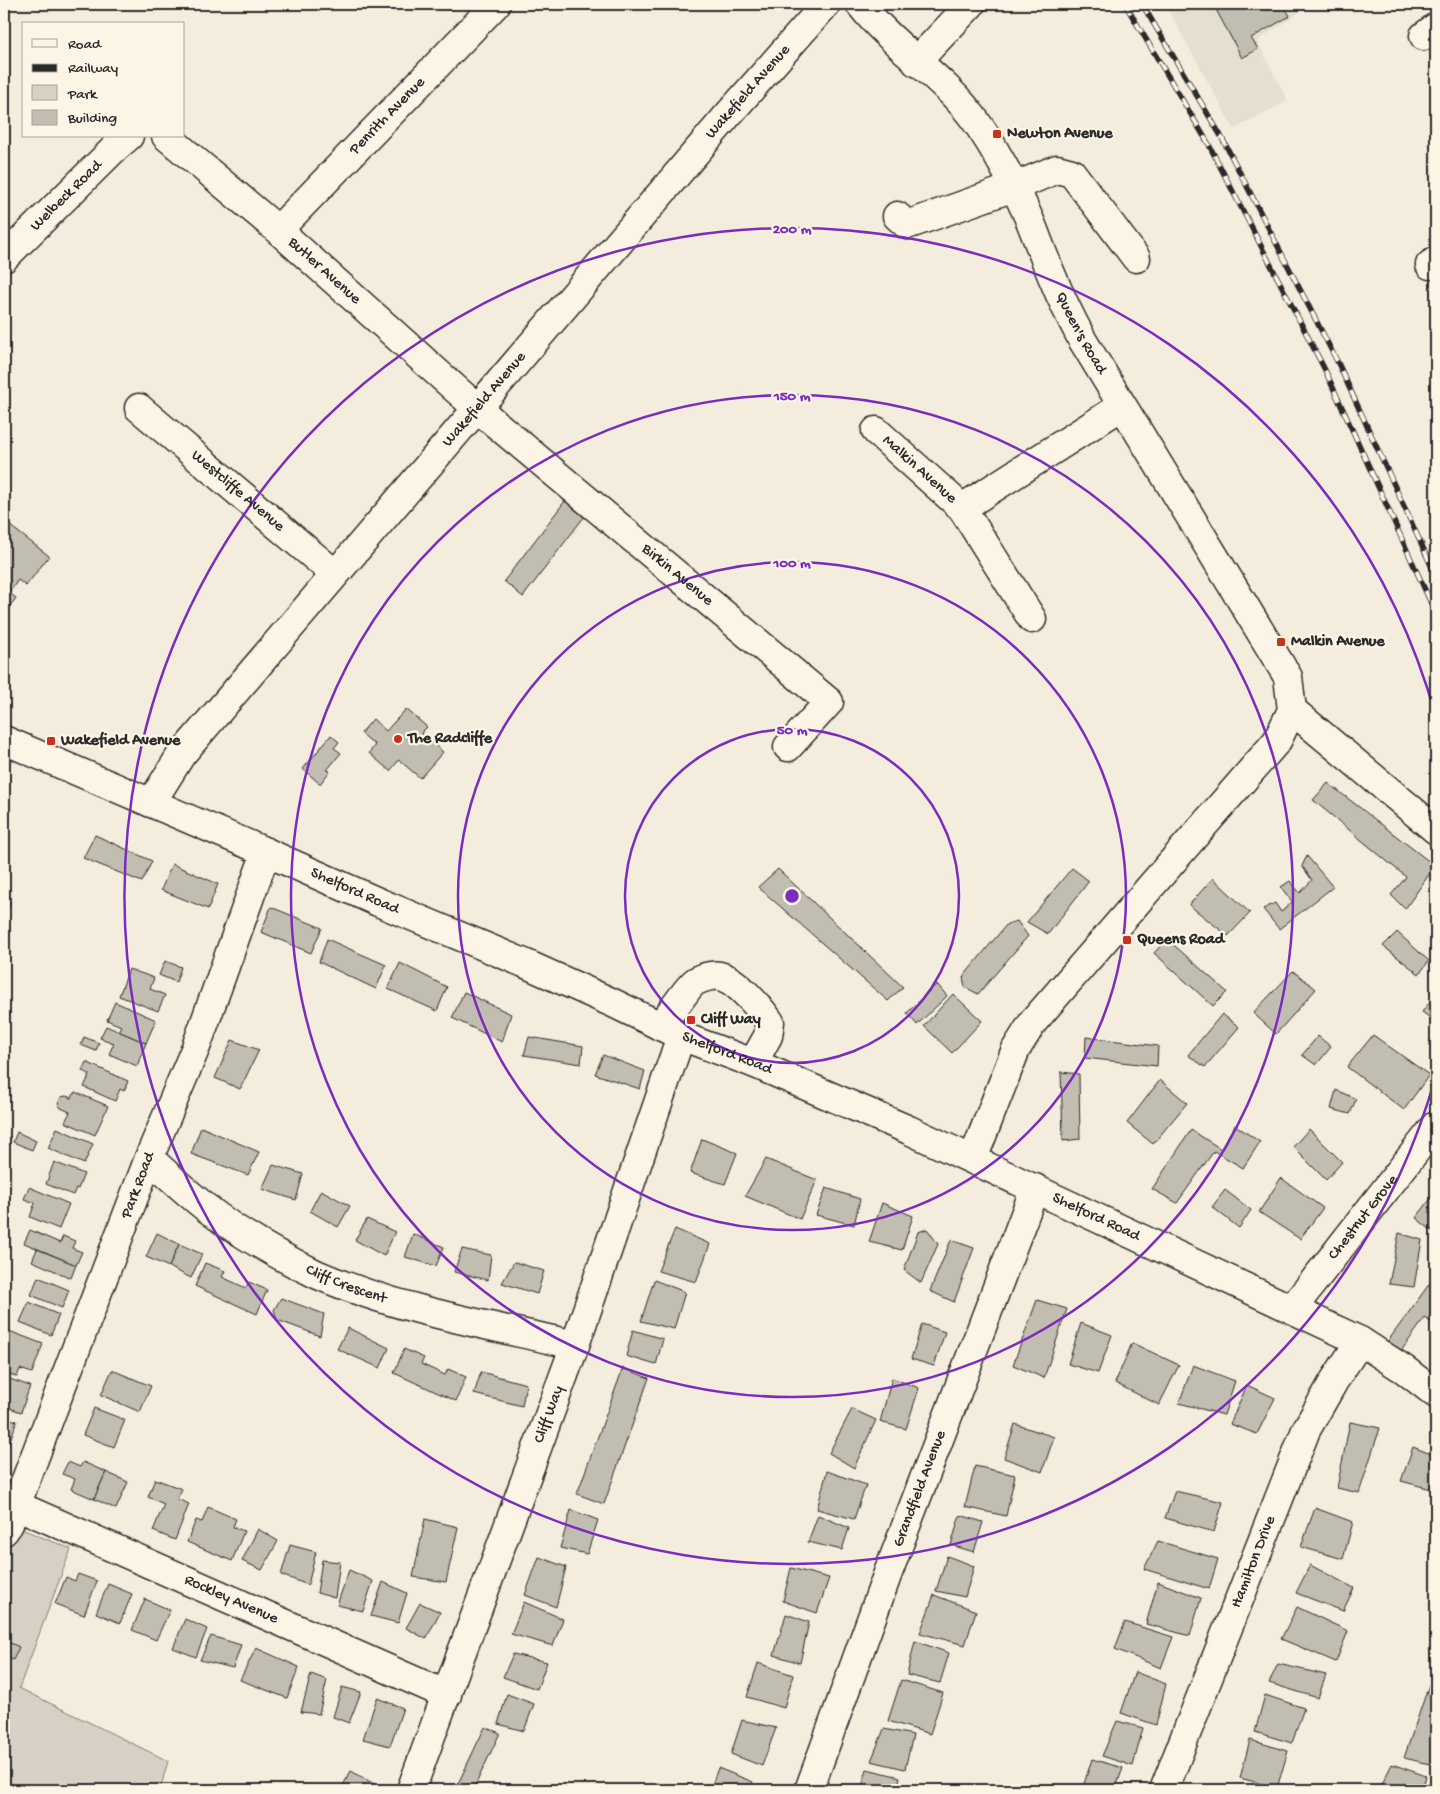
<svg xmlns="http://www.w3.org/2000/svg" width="1440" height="1794" font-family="'Gochi Hand',sans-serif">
  <rect width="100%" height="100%" fill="#f4edde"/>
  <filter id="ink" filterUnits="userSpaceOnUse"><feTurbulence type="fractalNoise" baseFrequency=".02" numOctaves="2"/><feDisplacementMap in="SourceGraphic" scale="10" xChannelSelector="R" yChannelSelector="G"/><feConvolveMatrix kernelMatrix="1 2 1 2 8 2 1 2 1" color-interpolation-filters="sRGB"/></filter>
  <g filter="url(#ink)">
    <path fill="#e5dfd0" d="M1165 4H1312L1257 41 1288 101 1234 129Z"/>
    <path fill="#d6d1c4" stroke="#807e78" d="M4 1522 71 1549 19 1688 168 1761 160 1790H4Z"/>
    <g fill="#c2bdb1" stroke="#2b2b2b">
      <path d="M1213 4H1283L1290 16 1251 38 1258 49 1242 58Z"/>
      <path d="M565 501 584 517 523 597 504 581Z"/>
      <path d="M4 521 49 556 26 586 18 580 9 593 16 598 4 614Z"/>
      <path d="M406 709 427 727 421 733 443 752 420 778 399 760 390 771 369 753 375 745 361 733 373 719 386 731Z"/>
      <path d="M331 735 339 742 334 748 341 753 327 770 330 771 320 784 303 769Z"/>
      <path d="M1328 783 1435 866 1405 909 1391 895 1406 877 1313 800Z"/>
      <path d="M95 835 152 861 142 882 83 858Z"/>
      <path d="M1307 856 1333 887 1279 929 1263 909 1275 903 1281 912 1292 902 1281 887 1290 881 1300 893 1312 880 1302 866Z"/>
      <path d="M172 864 218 884 208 909 161 890Z"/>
      <path d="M1072 868 1089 881 1048 934 1027 922Z"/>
      <path d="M778 869 903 987 888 1001 758 887Z"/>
      <path d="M1213 878 1250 913 1228 936 1189 905Z"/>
      <path d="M4 900 10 902 4 923Z"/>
      <path d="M271 907 322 928 311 953 261 932Z"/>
      <path d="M1017 921 1028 936 978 994 965 987 963 977 1007 924Z"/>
      <path d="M1397 932 1429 961 1419 974 1383 946Z"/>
      <path d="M327 939 386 965 376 989 319 962Z"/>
      <path d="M1167 939 1227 992 1213 1006 1154 953Z"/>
      <path d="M165 961 181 967 176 982 159 975Z"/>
      <path d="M400 963 447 987 437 1011 388 989Z"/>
      <path d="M129 969 154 978 150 989 165 995 158 1011 119 996Z"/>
      <path d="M1293 971 1316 989 1276 1034 1253 1013Z"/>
      <path d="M937 984 947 996 917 1025 907 1013Z"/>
      <path d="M464 992 511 1014 502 1042 452 1018Z"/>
      <path d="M953 994 982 1021 952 1053 924 1026Z"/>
      <path d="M1436 994V1022L1422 1012Z"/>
      <path d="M115 1002 156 1020 146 1043 118 1031 121 1026 107 1020Z"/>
      <path d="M1222 1014 1239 1027 1205 1067 1188 1055Z"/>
      <path d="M106 1026 146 1043 137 1066 109 1054 114 1043 100 1038Z"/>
      <path d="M1373 1035 1429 1075 1404 1110 1347 1067Z"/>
      <path d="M1318 1036 1331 1047 1316 1065 1302 1055Z"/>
      <path d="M84 1037 99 1043 96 1051 81 1045Z"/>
      <path d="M529 1037 583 1046 581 1064 524 1055Z"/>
      <path d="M1086 1037 1158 1046 1157 1066 1085 1058Z"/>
      <path d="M232 1040 259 1050 240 1089 215 1078Z"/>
      <path d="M603 1055 645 1071 640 1089 595 1074Z"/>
      <path d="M86 1062 128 1081 124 1091 120 1089 115 1101 84 1087 90 1074 82 1071Z"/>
      <path d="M1061 1072 1079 1074 1080 1139 1063 1141Z"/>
      <path d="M1160 1080 1187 1103 1153 1144 1127 1123Z"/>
      <path d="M1336 1090 1356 1099 1350 1114 1331 1109Z"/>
      <path d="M75 1092 108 1106 95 1135 65 1122 70 1112 61 1108 58 1104 61 1097 66 1096 72 1098Z"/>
      <path d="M1235 1125 1260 1142 1243 1168 1214 1151 1177 1203 1152 1189 1191 1130 1221 1149Z"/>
      <path d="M201 1127 259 1152 248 1175 191 1154Z"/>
      <path d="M57 1128 93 1144 84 1164 48 1148Z"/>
      <path d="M1309 1129 1342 1162 1326 1180 1293 1147Z"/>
      <path d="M17 1132 36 1141 32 1150 13 1142Z"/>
      <path d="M702 1139 737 1153 725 1184 690 1173Z"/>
      <path d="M766 1159 817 1180 800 1219 745 1196Z"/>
      <path d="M54 1162 84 1174 78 1189 76 1188 73 1195 46 1184Z"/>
      <path d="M273 1165 303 1174 296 1200 262 1189Z"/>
      <path d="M1281 1178 1323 1208 1300 1239 1259 1212Z"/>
      <path d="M29 1187 69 1204 59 1229 30 1217 35 1203 24 1199Z"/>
      <path d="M826 1188 860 1199 854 1225 816 1215Z"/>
      <path d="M321 1190 350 1206 338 1227 310 1211Z"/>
      <path d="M1225 1190 1251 1210 1239 1228 1212 1207Z"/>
      <path d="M1436 1192V1234L1416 1218Z"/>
      <path d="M882 1203 913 1216 902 1250 869 1242Z"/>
      <path d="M367 1219 395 1232 384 1256 355 1240Z"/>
      <path d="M675 1229 710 1244 696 1282 658 1271Z"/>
      <path d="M927 1229 938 1244 921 1283 904 1270 918 1232Z"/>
      <path d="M30 1230 60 1243 63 1236 75 1241 72 1248 82 1252 76 1265 24 1243Z"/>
      <path d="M157 1233 179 1244 169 1267 146 1257Z"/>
      <path d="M1399 1233 1422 1240 1414 1287 1389 1284Z"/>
      <path d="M413 1234 444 1247 436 1266 405 1257Z"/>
      <path d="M951 1240 974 1248 954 1302 930 1291Z"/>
      <path d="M179 1244 202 1254 191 1278 169 1267Z"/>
      <path d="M37 1249 76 1265 71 1278 32 1261Z"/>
      <path d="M462 1249 491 1255 488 1280 454 1272Z"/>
      <path d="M514 1262 544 1271 537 1294 502 1283Z"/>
      <path d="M205 1263 225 1271 222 1277 246 1288 249 1282 267 1290 257 1314 195 1286Z"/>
      <path d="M1435 1276 1436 1326 1425 1318 1401 1351 1388 1341Z"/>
      <path d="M38 1277 69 1290 62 1308 31 1295Z"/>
      <path d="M654 1280 685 1292 674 1329 641 1321Z"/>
      <path d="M281 1298 324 1314 320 1336 277 1320 274 1310Z"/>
      <path d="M1037 1300 1067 1309 1044 1378 1013 1365Z"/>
      <path d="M29 1302 59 1315 51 1335 20 1322Z"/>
      <path d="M1081 1323 1112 1335 1098 1373 1068 1364Z"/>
      <path d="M922 1324 945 1332 934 1366 911 1359Z"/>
      <path d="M348 1328 389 1348 380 1368 337 1349Z"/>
      <path d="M4 1329 43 1344 32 1373 20 1369 17 1377 4 1372Z"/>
      <path d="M633 1330 663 1339 656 1365 626 1356Z"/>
      <path d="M1132 1343 1179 1365 1159 1405 1115 1383Z"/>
      <path d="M404 1349 424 1358 421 1364 445 1375 448 1369 466 1377 456 1401 394 1373Z"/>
      <path d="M1193 1365 1235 1381 1224 1415 1179 1403Z"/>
      <path d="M623 1368 649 1378 604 1504 577 1494Z"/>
      <path d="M112 1370 151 1386 140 1412 101 1395Z"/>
      <path d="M481 1372 526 1384 522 1406 474 1394Z"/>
      <path d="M4 1377 30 1386 21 1412 4 1406Z"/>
      <path d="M892 1378 919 1388 906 1429 880 1422Z"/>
      <path d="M1247 1385 1275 1398 1257 1434 1230 1424Z"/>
      <path d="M94 1408 125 1420 114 1447 83 1435Z"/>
      <path d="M852 1409 876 1420 854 1468 829 1453Z"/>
      <path d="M4 1417 17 1421 8 1446 4 1444Z"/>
      <path d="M1350 1422 1380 1428 1359 1493 1337 1488Z"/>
      <path d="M1015 1424 1054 1437 1042 1472 1004 1458Z"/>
      <path d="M1413 1447 1436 1456V1484L1435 1490 1401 1481Z"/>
      <path d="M68 1462 80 1467 83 1462 106 1472 94 1499 71 1489 75 1479 62 1474Z"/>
      <path d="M975 1466 1015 1475 1006 1516 965 1507Z"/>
      <path d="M827 1471 866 1485 854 1519 817 1509Z"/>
      <path d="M106 1472 128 1482 116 1509 94 1499Z"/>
      <path d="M155 1479 182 1489 177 1499 189 1504 175 1540 153 1531 164 1504 148 1497Z"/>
      <path d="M1175 1491 1223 1502 1214 1532 1165 1518Z"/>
      <path d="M208 1507 236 1519 233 1527 244 1531 232 1561 187 1542 196 1520 202 1522Z"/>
      <path d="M1315 1508 1353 1522 1343 1559 1301 1547Z"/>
      <path d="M571 1510 598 1520 587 1554 560 1548Z"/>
      <path d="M818 1515 849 1528 842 1550 808 1542Z"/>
      <path d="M960 1515 983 1522 974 1552 951 1545Z"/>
      <path d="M425 1519 458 1527 446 1582 413 1577Z"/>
      <path d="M258 1529 278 1541 262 1570 242 1561Z"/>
      <path d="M1158 1541 1218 1559 1209 1589 1144 1569Z"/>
      <path d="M290 1545 316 1552 308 1585 281 1575Z"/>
      <path d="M947 1556 974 1566 965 1597 936 1591Z"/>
      <path d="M539 1557 566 1567 556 1607 525 1595Z"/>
      <path d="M322 1560 340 1562 335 1598 317 1593Z"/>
      <path d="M1310 1565 1354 1588 1343 1611 1296 1593Z"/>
      <path d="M791 1568 829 1578 817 1613 783 1601Z"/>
      <path d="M349 1570 373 1581 363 1611 337 1605Z"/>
      <path d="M78 1574 97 1581 84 1615 55 1604 66 1577 75 1581Z"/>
      <path d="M383 1582 407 1593 398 1623 371 1616Z"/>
      <path d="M1158 1582 1201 1598 1190 1636 1146 1624Z"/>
      <path d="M108 1584 132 1594 120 1623 96 1613Z"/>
      <path d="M934 1595 976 1611 965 1645 920 1633Z"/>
      <path d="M145 1599 170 1610 156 1640 132 1630Z"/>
      <path d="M524 1602 563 1619 553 1646 511 1634Z"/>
      <path d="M420 1603 440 1612 426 1639 406 1628Z"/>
      <path d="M1297 1607 1348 1631 1336 1662 1281 1639Z"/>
      <path d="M786 1614 809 1622 800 1663 774 1655Z"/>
      <path d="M185 1619 207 1629 196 1657 173 1648Z"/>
      <path d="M1125 1622 1173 1637 1161 1668 1115 1649Z"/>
      <path d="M211 1636 241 1645 233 1668 200 1660Z"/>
      <path d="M4 1640 19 1647 13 1660 4 1656Z"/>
      <path d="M915 1641 949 1653 940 1683 907 1675Z"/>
      <path d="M256 1648 299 1667 287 1698 240 1680Z"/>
      <path d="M513 1654 547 1662 537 1689 503 1677Z"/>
      <path d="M758 1663 793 1675 784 1708 747 1697Z"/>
      <path d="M1278 1664 1326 1675 1318 1698 1269 1683Z"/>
      <path d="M1135 1672 1166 1684 1156 1725 1121 1713Z"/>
      <path d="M1433 1673 1436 1674V1746L1430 1764 1404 1758Z"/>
      <path d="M311 1674 327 1680 319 1714 301 1712Z"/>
      <path d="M901 1680 943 1693 930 1734 888 1721Z"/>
      <path d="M342 1687 361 1692 349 1723 333 1717Z"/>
      <path d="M507 1694 534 1704 524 1731 498 1724Z"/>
      <path d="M1265 1695 1304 1708 1292 1743 1255 1732Z"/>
      <path d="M377 1698 403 1708 390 1746 363 1739Z"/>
      <path d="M742 1720 776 1728 762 1766 731 1754Z"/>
      <path d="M1117 1721 1143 1728 1133 1766 1102 1756Z"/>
      <path d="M485 1727 500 1733 473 1790H455Z"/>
      <path d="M884 1729 913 1735 905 1769 871 1761Z"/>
      <path d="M1250 1740 1288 1751 1277 1788 1240 1778Z"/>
      <path d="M1092 1759 1123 1768 1115 1790H1082Z"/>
      <path d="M1392 1764 1426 1776 1422 1790H1379Z"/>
      <path d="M718 1768 753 1782 750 1790H710Z"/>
      <path d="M867 1769 900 1777 897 1790H861Z"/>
      <path d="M351 1771 376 1785 374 1790H348L342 1787Z"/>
    </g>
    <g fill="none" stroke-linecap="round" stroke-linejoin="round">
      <defs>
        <g id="minor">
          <path id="s1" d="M860 4C893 47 943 76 975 120 997 151 1016 188 1031 223 1039 243 1046 263 1055 283 1063 303 1073 322 1083 341L1288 677 1292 710 1277 741 1033 1022 1016 1049 973 1159"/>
          <path d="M1424 36 1436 27"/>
          <path d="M916 62 971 4"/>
          <path id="s2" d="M166 136 278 230 478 409 829 702 788 747"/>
          <path d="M897 216 907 225 1014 187 1057 169 1072 173 1136 258"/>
          <path id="s3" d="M278 230 496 4"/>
          <path id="s4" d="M4 258 115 148 129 136"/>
          <path d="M1430 265 1436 261"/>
          <path id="s5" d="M139 408 335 574"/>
          <path id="s6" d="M876 431 962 508 1032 619"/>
          <path d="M962 508 1122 406"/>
          <path d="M1292 710 1436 830"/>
          <path id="s7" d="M4 740 266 852 378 902 524 963 613 1003 681 1036 753 1063 909 1130 1360 1341 1405 1370 1436 1394"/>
          <path id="s8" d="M151 803 181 755 727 116 826 4"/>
          <path d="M660 1026C667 1018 690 984 696 981 704 977 715 974 723 977 738 982 761 1009 770 1022L768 1036 753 1063"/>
          <path id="s9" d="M149 1158C169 1176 188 1194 209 1210 240 1234 281 1257 316 1274 398 1310 488 1325 575 1345"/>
          <path id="s10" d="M1292 1309 1436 1125"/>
          <path id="s11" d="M16 1505 447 1695"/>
          <path id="s12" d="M4 1531 9 1524 149 1158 196 1047 266 852"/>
          <path id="s13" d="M411 1790 575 1345 681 1036"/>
          <path id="s14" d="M809 1790 888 1573 1035 1188"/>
          <path id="s15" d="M1164 1790 1306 1430 1334 1381 1360 1341"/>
        </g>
      </defs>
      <use href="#minor" stroke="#2b2b2b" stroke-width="31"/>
      <use href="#minor" stroke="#fcf5e5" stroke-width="28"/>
      <defs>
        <g id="rail">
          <path d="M1125 4 1208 143 1325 370 1436 614"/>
          <path d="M1142 4 1221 136 1338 363 1436 576"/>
        </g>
      </defs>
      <use href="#rail" stroke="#2b2b2b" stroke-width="5.5"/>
      <use href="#rail" stroke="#fcf5e5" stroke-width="4" stroke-dasharray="11" stroke-linecap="butt"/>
    </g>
  </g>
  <g fill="none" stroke="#7b2cbf" stroke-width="2.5">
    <circle cx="792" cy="896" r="167"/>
    <circle cx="792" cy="896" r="334"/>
    <circle cx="792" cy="896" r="501"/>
    <path d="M1436 1075A668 668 0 1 1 1436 717"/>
  </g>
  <g fill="#c8321e" stroke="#fcf5e5" stroke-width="2">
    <rect x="992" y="129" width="10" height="10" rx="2.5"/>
    <rect x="1276" y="637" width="10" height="10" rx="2.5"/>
    <circle cx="398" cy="739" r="5"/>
    <rect x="46" y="736" width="10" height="10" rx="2.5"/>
    <rect x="1122" y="935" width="10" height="10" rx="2.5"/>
    <rect x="686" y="1015" width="10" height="10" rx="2.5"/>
  </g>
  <g text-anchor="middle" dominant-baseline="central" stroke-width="4.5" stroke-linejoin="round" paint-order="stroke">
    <g font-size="16" fill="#2b2b2b" stroke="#fcf5e5">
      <text stroke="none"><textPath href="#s8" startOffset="929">Wakefield Avenue</textPath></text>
      <text stroke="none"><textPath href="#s3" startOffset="158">Penrith Avenue</textPath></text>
      <text stroke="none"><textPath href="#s4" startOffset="88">Welbeck Road</textPath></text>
      <text stroke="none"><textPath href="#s2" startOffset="208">Butler Avenue</textPath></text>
      <text stroke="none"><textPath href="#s1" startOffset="402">Queen's Road</textPath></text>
      <text stroke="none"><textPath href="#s8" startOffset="524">Wakefield Avenue</textPath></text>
      <text stroke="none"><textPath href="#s6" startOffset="58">Malkin Avenue</textPath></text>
      <text stroke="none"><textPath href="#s5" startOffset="129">Westcliffe Avenue</textPath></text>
      <text stroke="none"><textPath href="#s2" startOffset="674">Birkin Avenue</textPath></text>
      <text stroke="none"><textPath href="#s7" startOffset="382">Shelford Road</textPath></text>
      <text stroke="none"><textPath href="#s7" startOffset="788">Shelford Road</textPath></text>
      <text stroke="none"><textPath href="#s12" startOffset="371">Park Road</textPath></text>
      <text stroke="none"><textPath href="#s7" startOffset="1192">Shelford Road</textPath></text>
      <text stroke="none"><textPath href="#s10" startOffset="116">Chestnut Grove</textPath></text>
      <text stroke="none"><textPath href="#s9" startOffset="236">Cliff Crescent</textPath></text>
      <text stroke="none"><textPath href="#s13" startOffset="400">Cliff Way</textPath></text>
      <text stroke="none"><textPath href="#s14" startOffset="321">Grandfield Avenue</textPath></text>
      <text stroke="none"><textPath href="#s15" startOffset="245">Hamilton Drive</textPath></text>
      <text stroke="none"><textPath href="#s11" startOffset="235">Rockley Avenue</textPath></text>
    </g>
    <g font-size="16" font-weight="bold" fill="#2b2b2b" stroke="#fcf5e5" text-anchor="start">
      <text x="1007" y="134">Newton Avenue</text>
      <text x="1291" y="642">Malkin Avenue</text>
      <text x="408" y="739">The Radcliffe</text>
      <text x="61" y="741">Wakefield Avenue</text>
      <text x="1137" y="940">Queens Road</text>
      <text x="701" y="1020">Cliff Way</text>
    </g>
  </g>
  <circle cx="792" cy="896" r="8" fill="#7b2cbf" stroke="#fcf5e5" stroke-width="2.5"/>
  <g font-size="15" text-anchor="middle" font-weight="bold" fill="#7b2cbf" stroke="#fcf5e5" stroke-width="4.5" stroke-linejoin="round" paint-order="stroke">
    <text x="792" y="233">200 m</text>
    <text x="792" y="400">150 m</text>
    <text x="792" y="567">100 m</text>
    <text x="792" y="734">50 m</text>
  </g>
  <rect width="1440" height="1794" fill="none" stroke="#fcf5e5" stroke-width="20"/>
  <rect x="10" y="10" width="1420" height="1774" fill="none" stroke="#2b2b2b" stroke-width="2" filter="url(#ink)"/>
  <rect x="22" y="22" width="162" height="115" fill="#fcf5e5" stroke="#a8a49b"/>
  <rect x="32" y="39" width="25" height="8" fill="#fcf5e5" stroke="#a8a49b"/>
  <text x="68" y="48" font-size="15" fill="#2b2b2b">Road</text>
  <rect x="32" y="64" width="25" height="8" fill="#2b2b2b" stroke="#a8a49b"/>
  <text x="68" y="72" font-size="15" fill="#2b2b2b">Railway</text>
  <rect x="32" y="85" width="25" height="15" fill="#d6d1c4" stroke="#a8a49b"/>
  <text x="68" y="98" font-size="15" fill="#2b2b2b">Park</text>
  <rect x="32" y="110" width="25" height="15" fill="#c2bdb1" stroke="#a8a49b"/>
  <text x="68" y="122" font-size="15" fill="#2b2b2b">Building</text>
</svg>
